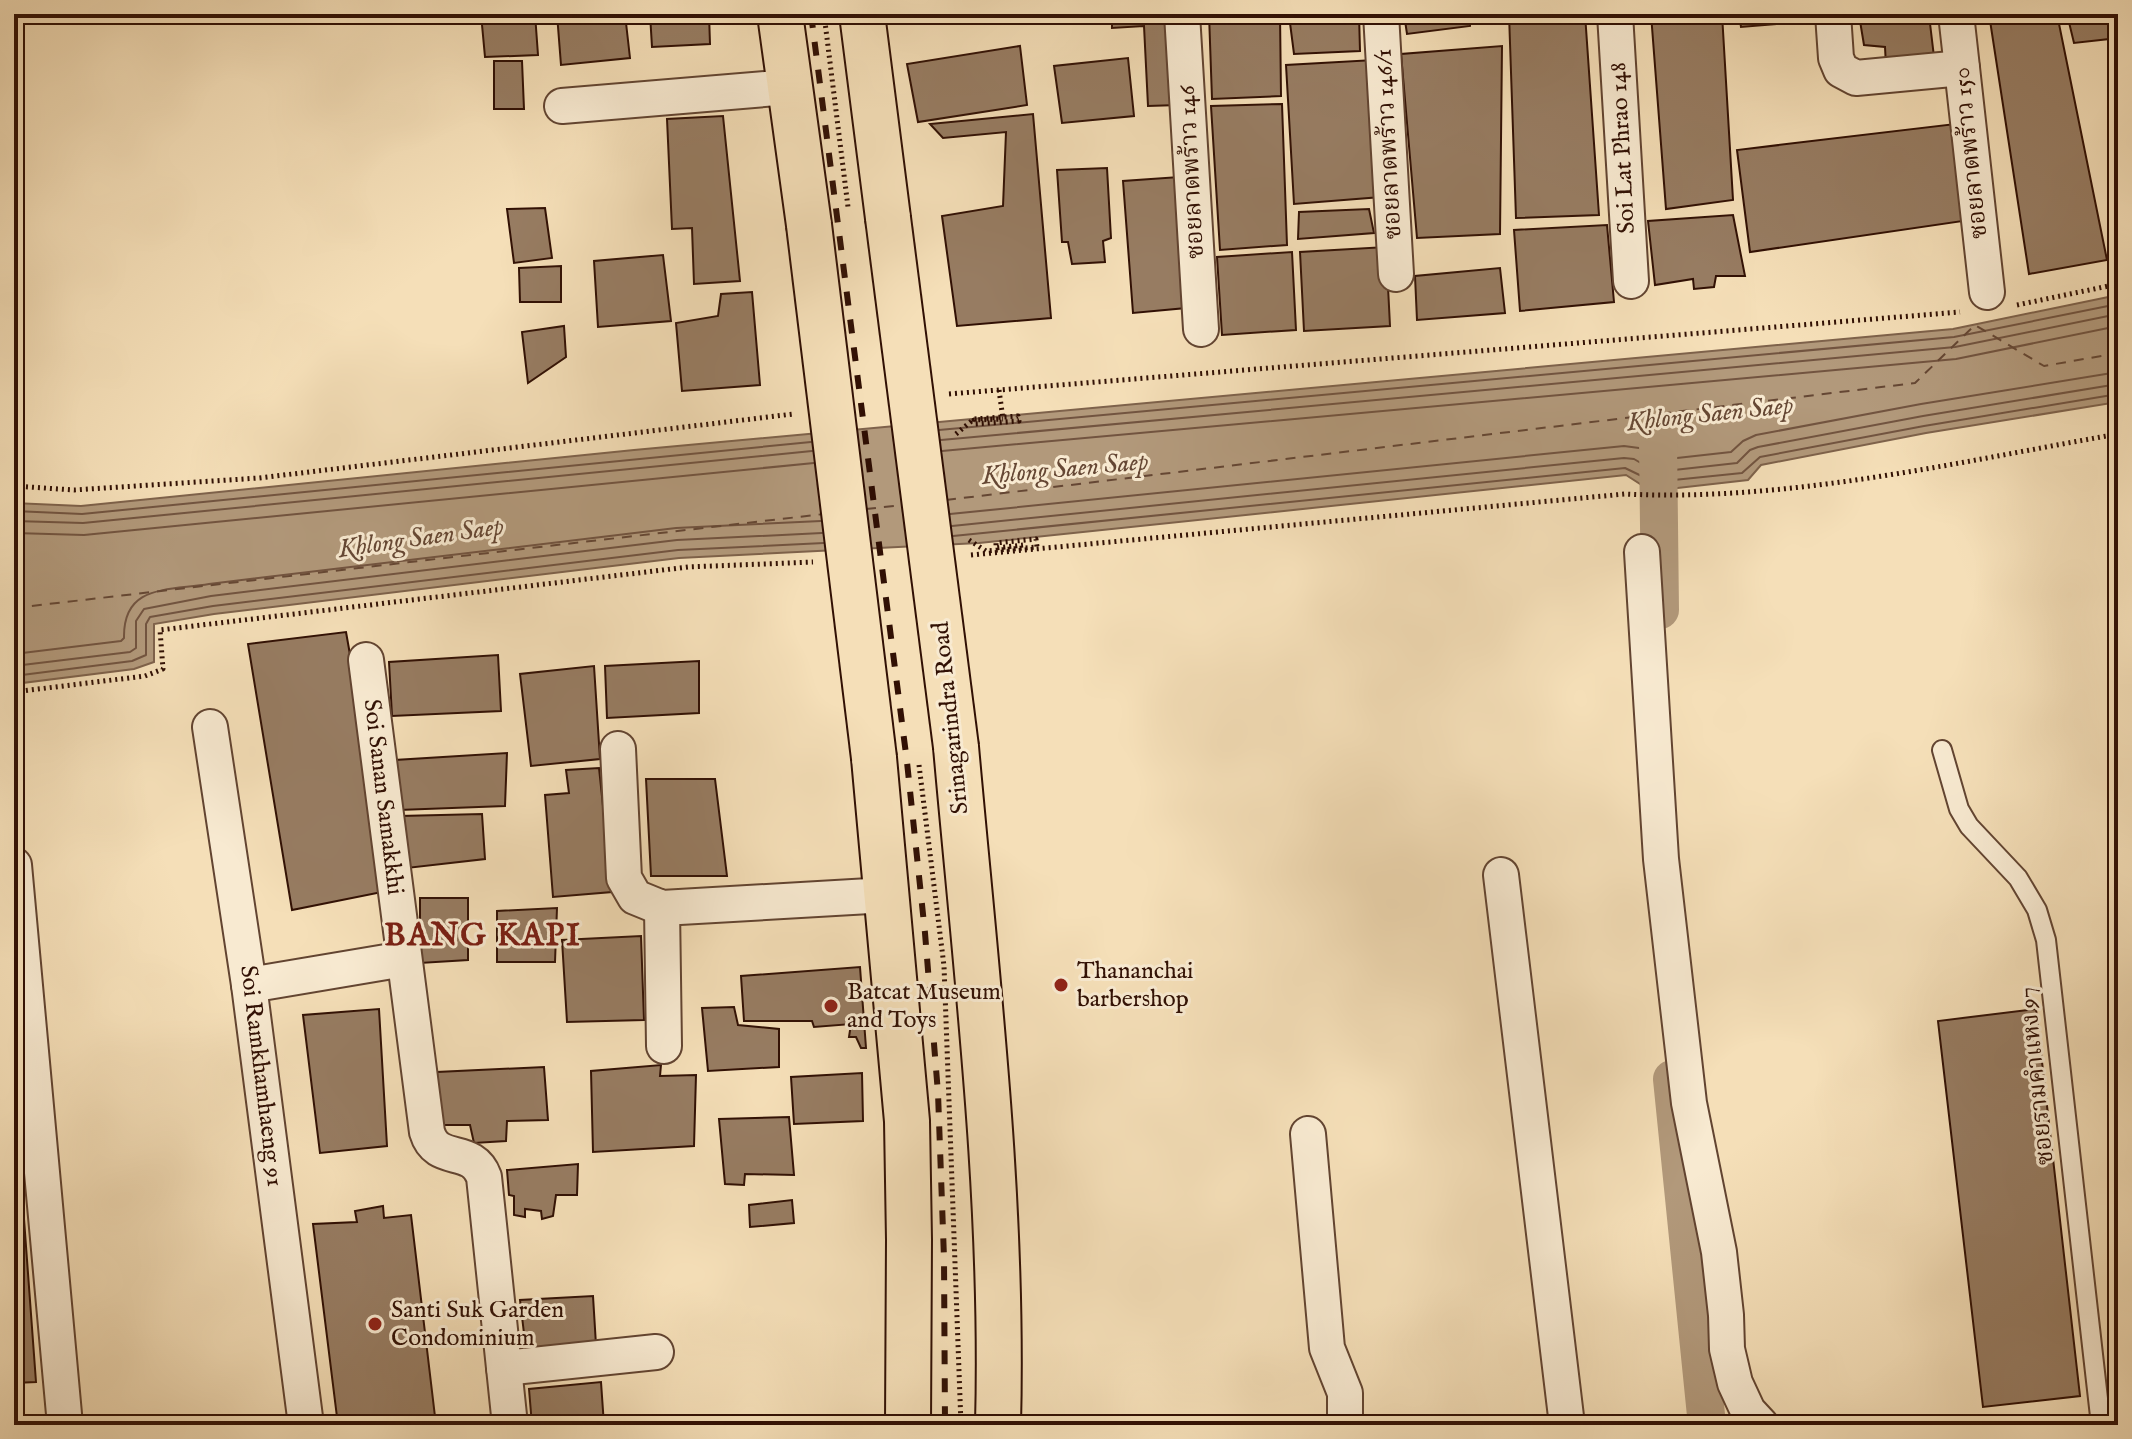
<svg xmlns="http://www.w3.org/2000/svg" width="2132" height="1439" font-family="'IM FELL English','Noto Serif Thai',serif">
  <rect width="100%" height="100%" fill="#f5dfb8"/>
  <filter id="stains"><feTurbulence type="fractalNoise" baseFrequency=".0025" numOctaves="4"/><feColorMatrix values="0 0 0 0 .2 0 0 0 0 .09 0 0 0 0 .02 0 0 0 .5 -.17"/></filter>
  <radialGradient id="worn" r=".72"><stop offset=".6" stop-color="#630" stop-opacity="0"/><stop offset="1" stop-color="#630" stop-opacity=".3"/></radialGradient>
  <path fill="#b2997b" stroke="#7e624b" stroke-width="2" d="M2118 295V402L1926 433 1761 465 1748 480 1651 491 1626 475 979 543 679 558 214 614 154 624V662L134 669 14 684V503L81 506 634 450 1953 329Z"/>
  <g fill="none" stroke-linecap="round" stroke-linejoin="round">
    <g stroke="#725440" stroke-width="2">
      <path d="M939 430 1954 337 2118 304"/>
      <path d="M941 440 1955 347 2118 314"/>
      <path d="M942 451 1956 359 2118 326"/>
      <path d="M14 511 82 514 811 442"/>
      <path d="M950 514 1624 446 1639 448 1659 460 1731 452 1743 441 1756 435 1921 404 2118 372"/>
      <path d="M14 521 83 523 812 451"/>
      <path d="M952 526 1624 458 1634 459 1656 472 1737 463 1750 450 1758 447 1923 416 2118 384"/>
      <path d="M14 533 84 535 814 463"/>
      <path d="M953 536 1625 468 1654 482 1742 473 1760 457 1924 426 2118 394"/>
      <path d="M14 654 121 641 124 638C123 584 168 591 209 584L676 528 821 521"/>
      <path d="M14 666 130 652 136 648V621L144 609 211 596 677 540 822 533"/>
      <path d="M14 676 132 661 146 655V624L150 617 213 606 678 550 824 543"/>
    </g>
    <g stroke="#b2997b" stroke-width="38">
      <path d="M1658 440 1660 610"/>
      <path d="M1672 1079 1707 1425"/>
    </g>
    <g stroke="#654734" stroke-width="2" stroke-dasharray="10 8" stroke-linecap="butt">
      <path d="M946 500 1915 383 1975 325 2044 366 2118 353"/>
      <path d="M866 509 904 505"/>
      <path d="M14 608 824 514"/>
    </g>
  </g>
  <g fill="#977c62" stroke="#311004" stroke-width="2">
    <path d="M481 14H535L538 55 485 57Z"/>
    <path d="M557 14H625L630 58 561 65Z"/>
    <path d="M650 14H709L710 44 652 47Z"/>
    <path d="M1112 14H1173L1178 105 1148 106 1144 26 1112 28Z"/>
    <path d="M1209 14H1280L1281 96 1212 99Z"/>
    <path d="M1307 14H1359L1360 51 1294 54 1290 23 1307 20Z"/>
    <path d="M1404 14H1469L1470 26 1407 34Z"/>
    <path d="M1509 14H1585L1599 215 1516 218Z"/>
    <path d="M1651 14H1722L1733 200 1666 209Z"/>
    <path d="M1739 14H1801V22L1741 27Z"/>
    <path d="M1989 14H2057L2107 260 2029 274Z"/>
    <path d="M2067 14H2118V38L2074 43Z"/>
    <path d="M1929 15 1934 57 1886 66 1885 47 1864 45 1860 21Z"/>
    <path d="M1020 46 1027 105 918 122 907 64Z"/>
    <path d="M1502 46 1500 234 1417 238 1401 54Z"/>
    <path d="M1128 58 1134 116 1062 123 1054 66Z"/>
    <path d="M1374 60 1381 197 1294 204 1286 65Z"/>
    <path d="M494 61H522L524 109H494Z"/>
    <path d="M1282 104 1287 245 1220 250 1211 106Z"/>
    <path d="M1033 114 1051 318 957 326 942 216 1003 206 1006 132 943 138 930 124Z"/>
    <path d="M723 116 740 281 694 284 692 228 672 229 667 119Z"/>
    <path d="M1955 124 1963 221 1750 252 1737 150Z"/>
    <path d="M1107 168 1111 238 1103 241 1105 262 1072 264 1068 242H1062L1057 170Z"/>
    <path d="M1179 177 1186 308 1133 313 1123 181Z"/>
    <path d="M545 208 552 258 514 263 507 209Z"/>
    <path d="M1369 209 1374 233 1298 239 1299 212Z"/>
    <path d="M1733 215 1745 276H1716L1714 287 1694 289 1693 279 1655 285 1648 221Z"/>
    <path d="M1607 225 1614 302 1520 311 1514 230Z"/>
    <path d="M1386 247 1390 326 1304 331 1300 252Z"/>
    <path d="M1292 252 1296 330 1222 335 1217 257Z"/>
    <path d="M663 255 671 321 598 327 594 261Z"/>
    <path d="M561 266V302H520L519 268Z"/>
    <path d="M1500 268 1505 313 1417 320 1415 276Z"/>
    <path d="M752 292 760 385 682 391 676 323 718 316 721 294Z"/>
    <path d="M14 325 21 446H14Z"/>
    <path d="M564 326 566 357 528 383 522 332Z"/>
    <path d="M346 632 392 890 292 910 248 644Z"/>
    <path d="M498 655 501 711 392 716 389 662Z"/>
    <path d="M699 661V713L607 718 605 666Z"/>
    <path d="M594 666 600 759 531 766 520 674Z"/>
    <path d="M507 753 505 806 399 810 395 760Z"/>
    <path d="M599 768 612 892 553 897 545 795 569 793 566 770Z"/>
    <path d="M646 779H715L727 876H651Z"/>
    <path d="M482 814 485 859 407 868 400 816Z"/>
    <path d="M420 898H468V960L420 963Z"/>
    <path d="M557 908 555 962H497V911Z"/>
    <path d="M641 936 644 1020 567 1022 562 940Z"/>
    <path d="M860 967 866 1048H861L856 1037H849L851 1024 814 1027 812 1021H744L741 976Z"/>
    <path d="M734 1007 738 1025 779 1029V1067L708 1071 702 1008Z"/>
    <path d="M379 1009 387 1146 320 1153 303 1015Z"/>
    <path d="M2036 1009 2080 1396 1983 1407 1938 1021Z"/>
    <path d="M661 1065 660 1076 696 1075 694 1146 593 1152 591 1071Z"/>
    <path d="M544 1067 548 1120 507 1121 506 1141 474 1143 470 1125H440L437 1072Z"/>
    <path d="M862 1073 863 1121 794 1124 791 1077Z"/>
    <path d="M789 1117 794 1175 745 1174 744 1185 725 1184 719 1119Z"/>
    <path d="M578 1164 577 1195H556L553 1216 542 1219 541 1211 525 1209V1217L514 1215V1196L509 1195 507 1170Z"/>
    <path d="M792 1200 794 1223 750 1227 749 1205Z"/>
    <path d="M383 1206 384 1218 411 1215 436 1425H338L313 1224 357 1222 355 1211Z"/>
    <path d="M14 1219H24L36 1382 14 1383Z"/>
    <path d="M593 1296 596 1345 526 1350 520 1300Z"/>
    <path d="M601 1382 604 1425H532L529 1389Z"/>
  </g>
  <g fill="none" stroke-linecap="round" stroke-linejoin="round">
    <defs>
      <path id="service" d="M1942 750 1959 809 1969 826 2018 878 2037 910 2046 940 2101 1425"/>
      <g id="minor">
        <path d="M1182 14 1201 329"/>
        <path d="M1381 14 1396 274"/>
        <path d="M1615 14 1631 281"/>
        <path d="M1833 14 1836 58 1841 70 1856 78 1962 68"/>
        <path d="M1956 14 1987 292"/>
        <path d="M562 106 789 87"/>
        <path d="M1642 552 1661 859 1689 1103 1719 1252 1726 1315 1727 1349 1735 1383 1748 1411 1761 1425"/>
        <path d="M366 660 427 1132C437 1166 472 1144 484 1177L510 1425"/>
        <path d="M210 727 249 985 306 1425"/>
        <path d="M618 749 624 878 635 897 662 908 887 895"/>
        <path d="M14 865 65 1425"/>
        <path d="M1501 875 1567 1425"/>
        <path d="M662 908 664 1046"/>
        <path d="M249 985 404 959"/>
        <path d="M1308 1134 1327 1348 1345 1393V1425"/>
        <path d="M504 1368 656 1352"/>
      </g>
      <g id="primary">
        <path d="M780 14 809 225"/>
        <path d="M862 14 888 218"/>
        <path d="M956 747C976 972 1004 1199 998 1425"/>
        <path d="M874 758 907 1121 909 1240 908 1425"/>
      </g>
    </defs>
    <use href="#service" stroke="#624431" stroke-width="22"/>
    <use href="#minor" stroke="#624431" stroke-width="38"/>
    <use href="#primary" stroke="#311004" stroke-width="48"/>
    <g stroke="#311004" stroke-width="5" stroke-dasharray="2 4" stroke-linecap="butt">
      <path d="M2017 305 2118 284"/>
      <path d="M999 390 1003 419"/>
      <path d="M949 394 1960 312"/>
      <path d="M14 486 74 490 259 478 793 414"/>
      <path d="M971 555 1625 494C1789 502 1957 462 2118 434"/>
      <path d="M14 692 145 676 163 669 160 630 688 567 813 562"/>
    </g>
    <use href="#service" stroke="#f8ead1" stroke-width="18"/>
    <use href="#minor" stroke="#f8ead1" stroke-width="34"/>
    <use href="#primary" stroke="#f5dfb8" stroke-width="44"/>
    <path stroke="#311004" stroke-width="6" stroke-dasharray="14 14" stroke-linecap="butt" d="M811 14 907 762 925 933 938 1093 944 1258 945 1425"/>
    <defs>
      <g id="primary-bridge">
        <path d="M888 218 956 747"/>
        <path d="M809 225 874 758"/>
      </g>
    </defs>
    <use href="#primary-bridge" stroke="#311004" stroke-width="48" stroke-linecap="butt"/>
    <g stroke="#311004" stroke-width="5" stroke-dasharray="2 4" stroke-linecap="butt">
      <path d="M824 14 848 207"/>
      <path d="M956 434 974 419 1018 416 1019 421 974 424V420L1003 419"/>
      <path d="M969 540 986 551 1037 547 1036 539 996 543V548L1023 545"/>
      <path d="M919 765 944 966 961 1425"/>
    </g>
    <use href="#primary-bridge" stroke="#f5dfb8" stroke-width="44"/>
  </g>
  <g fill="#8f2418" stroke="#f8ead1" stroke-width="3">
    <circle cx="1061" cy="985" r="8"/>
    <circle cx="831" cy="1006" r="8"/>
    <circle cx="375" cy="1324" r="8"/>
  </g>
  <g text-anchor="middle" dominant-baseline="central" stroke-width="6" stroke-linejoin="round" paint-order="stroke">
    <g font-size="24" fill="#311004" stroke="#f8ead1">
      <text transform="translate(1389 144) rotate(-93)">ซอยลาดพร้าว 146/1</text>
      <text transform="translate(1623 148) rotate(-93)">Soi Lat Phrao 148</text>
      <text transform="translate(1971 153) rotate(-96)">ซอยลาดพร้าว 150</text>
      <text transform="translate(1192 172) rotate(-93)">ซอยลาดพร้าว 146</text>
      <text transform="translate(951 718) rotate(-96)">Srinagarindra Road</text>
      <text transform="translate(383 797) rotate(83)">Soi Sanan Samakkhi</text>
      <text transform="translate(261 1076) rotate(83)">Soi Ramkhamhaeng 91</text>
      <text transform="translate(2037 1076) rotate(-96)">ซอยรามคำแหง 97</text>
    </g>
    <g font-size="24" fill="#311004" stroke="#f8ead1" text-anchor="start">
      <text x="1077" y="971">Thananchai<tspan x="1077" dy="28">barbershop</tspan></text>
      <text x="847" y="992">Batcat Museum<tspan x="847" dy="28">and Toys</tspan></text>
      <text x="391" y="1310">Santi Suk Garden<tspan x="391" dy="28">Condominium</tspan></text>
    </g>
    <g font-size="26" font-style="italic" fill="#654734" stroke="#f8ead1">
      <text transform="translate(1710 414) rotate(-6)">Khlong Saen Saep</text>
      <text transform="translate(1065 469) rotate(-5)">Khlong Saen Saep</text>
      <text transform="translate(421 538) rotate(-8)">Khlong Saen Saep</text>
    </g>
    <g font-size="32" font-weight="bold" letter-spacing="2" fill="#7a1f14" stroke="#f8ead1">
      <text x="483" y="936">BANG KAPI</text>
    </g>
  </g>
  <rect width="2132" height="1439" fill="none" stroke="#f5dfb8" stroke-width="48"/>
  <rect x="16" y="16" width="2100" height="1407" fill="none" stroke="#311004" stroke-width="4"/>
  <rect x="24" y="24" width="2084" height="1391" fill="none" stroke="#311004" stroke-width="2"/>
  <rect width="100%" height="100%" filter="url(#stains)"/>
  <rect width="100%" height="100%" fill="url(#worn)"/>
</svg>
